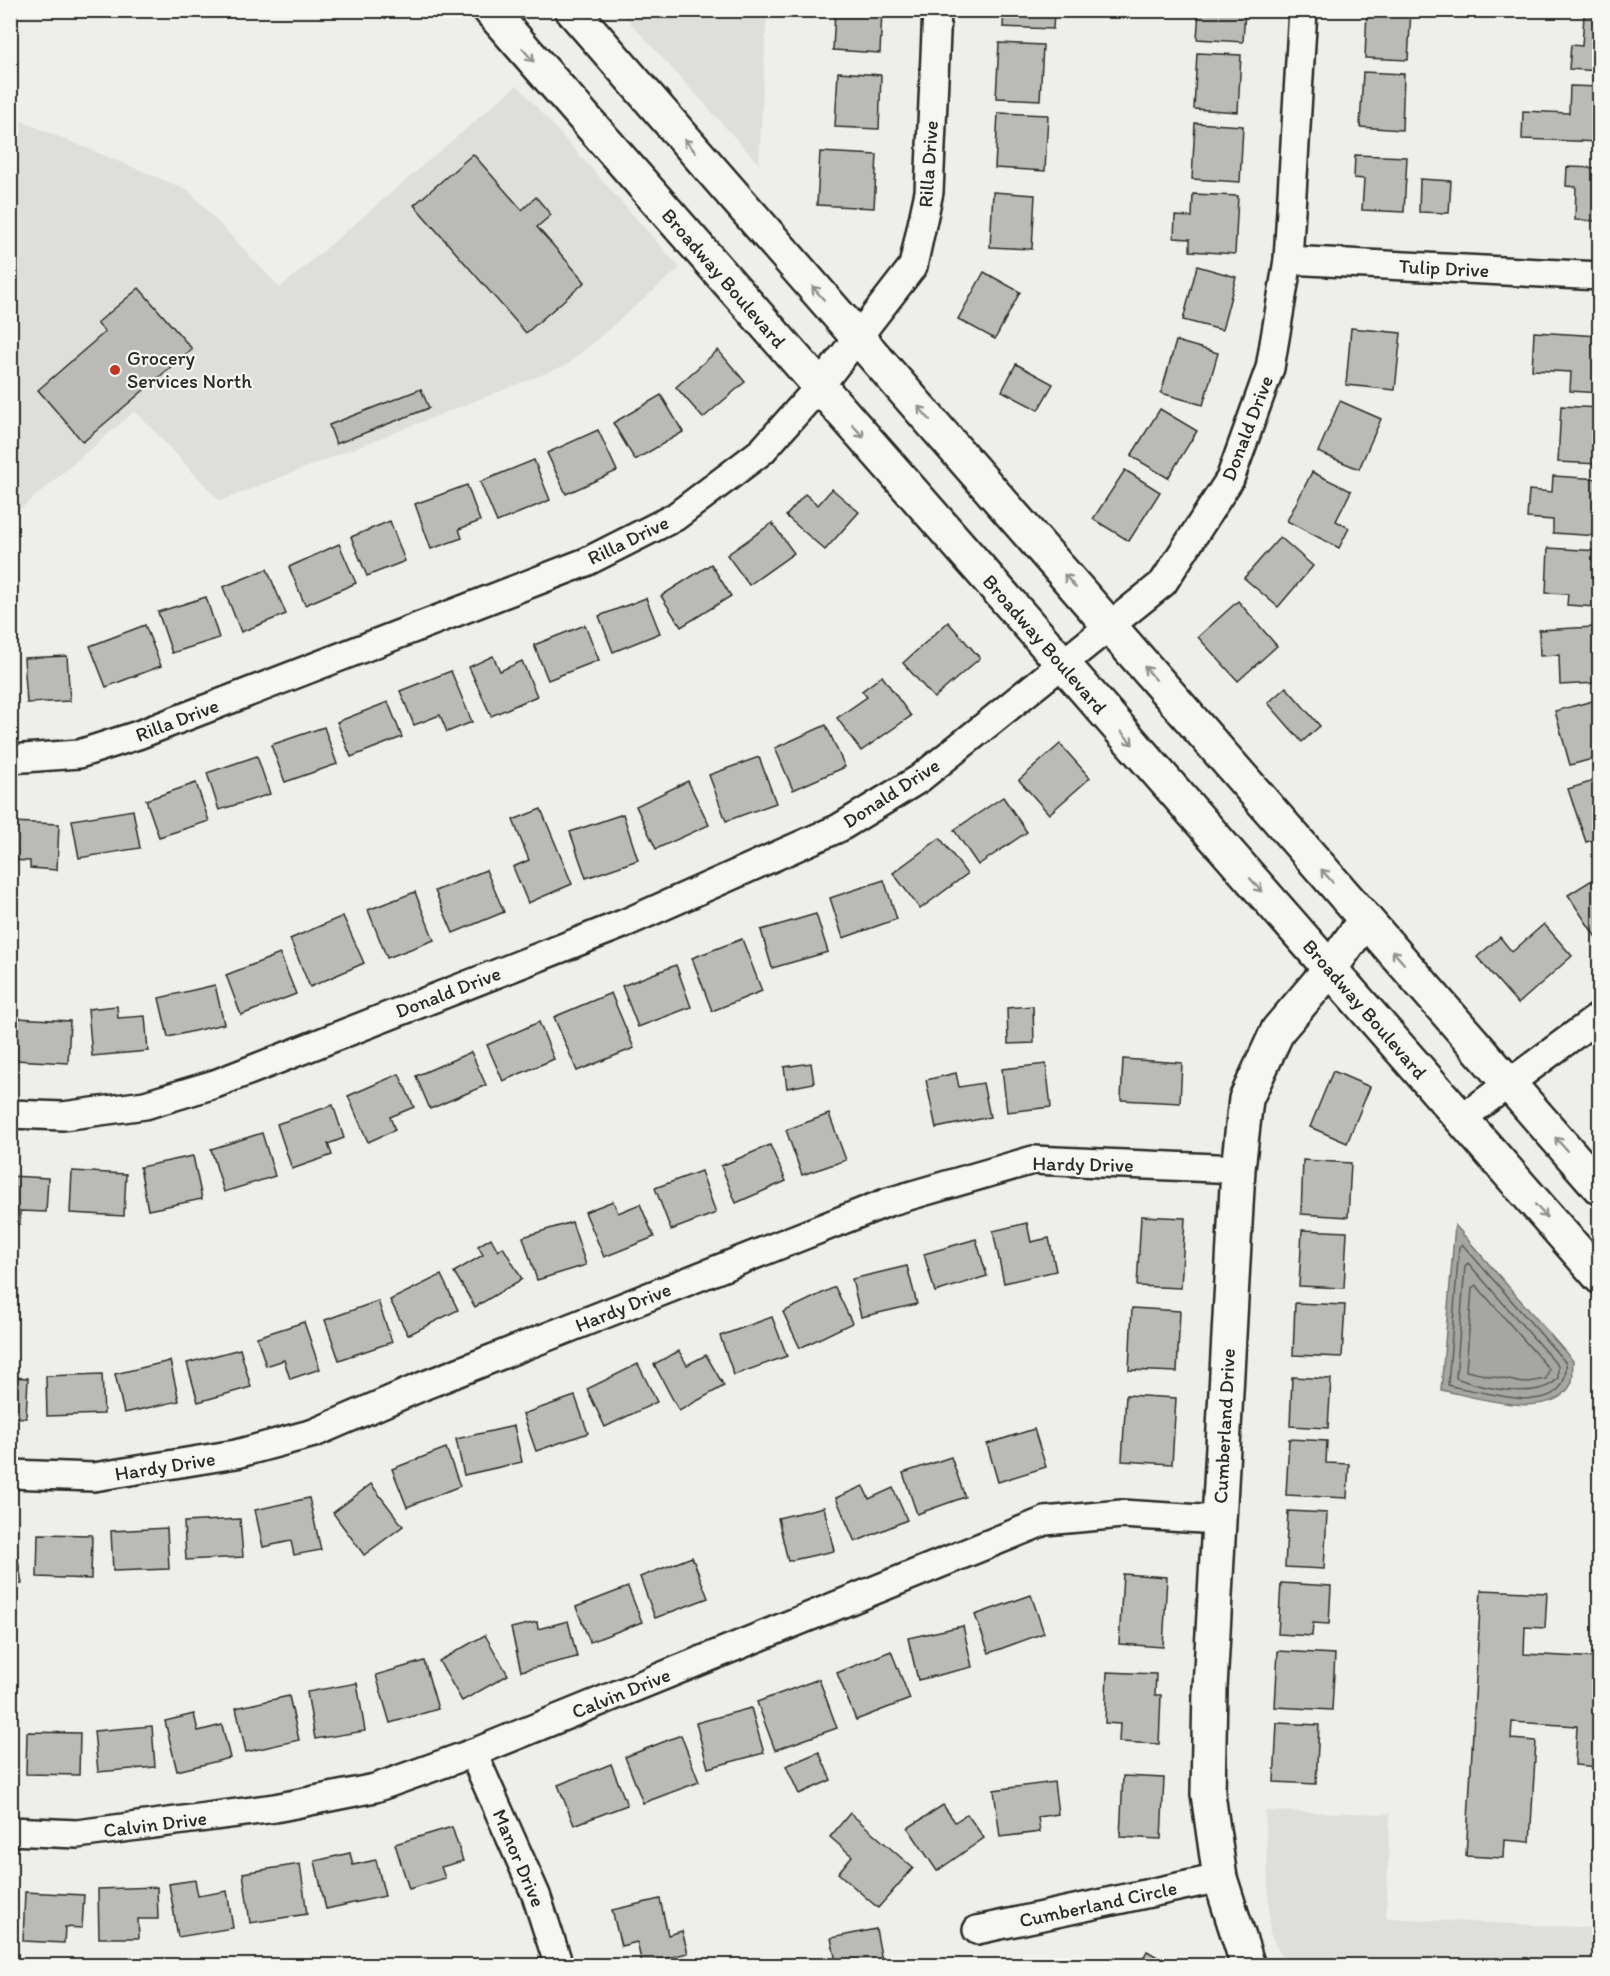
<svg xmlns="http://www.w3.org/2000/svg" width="1610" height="1976" font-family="Itim,sans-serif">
  <rect width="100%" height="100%" fill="#eeeeea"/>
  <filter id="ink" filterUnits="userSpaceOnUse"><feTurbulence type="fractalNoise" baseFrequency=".0167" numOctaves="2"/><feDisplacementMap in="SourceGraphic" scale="12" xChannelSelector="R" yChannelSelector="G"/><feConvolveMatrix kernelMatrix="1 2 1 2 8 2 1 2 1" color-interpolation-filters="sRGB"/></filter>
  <g filter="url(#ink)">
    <g fill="#dededb">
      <path d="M620 11H767L759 164Z"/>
      <path d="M517 85 680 268 567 365 220 501 135 411 11 517V117L188 190 280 288Z"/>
      <path d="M1265 1811 1390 1814 1386 1918 1599 1928V1965H1285L1270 1933Z"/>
    </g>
    <path fill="#a6a6a3" stroke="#757573" stroke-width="1.5" d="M1455 1225 1573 1361C1572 1368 1574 1379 1571 1384 1553 1423 1472 1396 1441 1390Z"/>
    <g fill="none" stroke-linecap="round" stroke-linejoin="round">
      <g stroke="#5c5c5b" stroke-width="1.5">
        <path d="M1462 1244 1566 1363C1568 1411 1517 1399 1486 1393 1473 1390 1460 1389 1448 1385L1459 1247Z"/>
        <path d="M1468 1263 1558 1366V1378C1540 1401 1481 1388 1456 1378L1465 1266Z"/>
        <path d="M1476 1285 1549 1369 1546 1379 1523 1383 1466 1371 1472 1288Z"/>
      </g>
    </g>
    <g fill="#babab7" stroke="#2b2b2b" stroke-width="1.5">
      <path d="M835 10H882L880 53 833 50Z"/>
      <path d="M1004 10H1054L1053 29 1003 27Z"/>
      <path d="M1199 10H1245L1243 42 1197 39Z"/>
      <path d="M1367 10H1411L1408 60 1365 58Z"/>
      <path d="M1584 15 1600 16V71L1569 69 1571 45 1582 46Z"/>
      <path d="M999 43 1043 45 1040 100 996 98Z"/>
      <path d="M1197 53 1241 55 1238 112 1194 109Z"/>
      <path d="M838 72 881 75 879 129 835 127Z"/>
      <path d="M1363 72 1404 74 1402 130 1360 127Z"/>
      <path d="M1570 86 1600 87V142L1522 139 1523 111 1569 113Z"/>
      <path d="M998 113 1048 115 1045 171 995 168Z"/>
      <path d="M1195 123 1243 126 1240 182 1192 179Z"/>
      <path d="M820 152 877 155 874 208 817 205Z"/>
      <path d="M473 154 522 210 536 197 551 215 537 227 585 282 526 333 414 205Z"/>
      <path d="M1355 155 1407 157 1404 212 1362 210 1364 179 1354 178Z"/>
      <path d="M1567 167 1600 168V221L1575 220 1576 187 1566 186Z"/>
      <path d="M1420 179 1451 181 1449 213 1419 212Z"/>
      <path d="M993 192 1035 195 1032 249 990 247Z"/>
      <path d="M1193 194 1238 196 1235 254 1190 251V239L1174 238 1175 216 1192 217Z"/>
      <path d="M1197 266 1236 277 1222 330 1183 320Z"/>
      <path d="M984 272 1020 292 995 339 958 319Z"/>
      <path d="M139 288 192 349 83 442 38 390 105 332 97 323Z"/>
      <path d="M1351 328 1401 333 1395 390 1346 385Z"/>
      <path d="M1534 332 1600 336V393L1570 391 1571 372 1532 370Z"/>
      <path d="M1176 341 1218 353 1203 405 1161 393Z"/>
      <path d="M718 350 745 382 703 418 676 387Z"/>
      <path d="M1016 364 1053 384 1038 410 1002 391Z"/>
      <path d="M421 389 429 408 336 444 329 425Z"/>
      <path d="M661 395 683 432 635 460 613 423Z"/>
      <path d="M1340 401 1381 419 1359 469 1318 452Z"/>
      <path d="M1561 406 1600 408V464L1558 462Z"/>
      <path d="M1160 409 1197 431 1168 478 1131 456Z"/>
      <path d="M598 430 617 471 566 494 547 453Z"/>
      <path d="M534 460 550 500 497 522 480 482Z"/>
      <path d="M1125 470 1160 492 1129 541 1093 519Z"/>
      <path d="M1312 472 1351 491 1336 521 1349 528 1339 548 1287 521Z"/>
      <path d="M1553 476 1600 479 1598 536 1553 533V520L1527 518 1529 490 1552 492Z"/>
      <path d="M467 485 480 521 459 529 462 538 431 549 415 504Z"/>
      <path d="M832 489 859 512 825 550 786 516 805 494 818 505Z"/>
      <path d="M390 521 405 561 367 576 351 537Z"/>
      <path d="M772 523 794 553 749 585 727 555Z"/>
      <path d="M1280 537 1313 566 1278 607 1244 578Z"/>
      <path d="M339 544 356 583 305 605 289 567Z"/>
      <path d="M1548 548 1599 551 1596 607 1567 605 1568 594 1546 593Z"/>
      <path d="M711 564 731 596 681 627 661 596Z"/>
      <path d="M267 569 286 614 241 632 223 587Z"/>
      <path d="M206 597 219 638 172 653 158 612Z"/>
      <path d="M646 598 660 633 613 652 599 616Z"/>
      <path d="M1238 601 1277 646 1238 681 1198 637Z"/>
      <path d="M948 622 980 658 934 698 903 663Z"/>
      <path d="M145 625 161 666 106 687 90 646Z"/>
      <path d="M585 625 599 660 548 680 534 645Z"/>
      <path d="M1593 627 1596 683 1560 685 1559 655 1540 656 1539 630Z"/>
      <path d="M67 656 70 701 27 703 24 658Z"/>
      <path d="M493 656 500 671 522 661 537 696 491 716 469 667Z"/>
      <path d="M451 671 472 722 447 732 440 715 414 725 400 691Z"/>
      <path d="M882 676 911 716 861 751 837 718 867 697 862 691Z"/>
      <path d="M1286 687 1320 726 1302 742 1268 703Z"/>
      <path d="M1600 699V757L1570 765 1555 711Z"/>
      <path d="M388 702 402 737 351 757 337 722Z"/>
      <path d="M826 725 845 767 793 790 775 748Z"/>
      <path d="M324 727 337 764 285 782 271 745Z"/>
      <path d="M1060 744 1090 778 1049 814 1019 780Z"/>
      <path d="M257 756 270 794 219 810 207 773Z"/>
      <path d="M759 757 776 803 726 821 709 775Z"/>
      <path d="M1600 779V838L1586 842 1568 789Z"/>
      <path d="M688 781 709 825 656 849 636 806Z"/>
      <path d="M196 783 209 821 159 837 146 800Z"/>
      <path d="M1003 797 1027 832 978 865 954 830Z"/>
      <path d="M541 809 572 884 528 903 513 867 529 860 513 820Z"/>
      <path d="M133 810 140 848 79 858 72 820Z"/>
      <path d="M623 814 638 860 586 878 570 832Z"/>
      <path d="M10 822 59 824 57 870 30 868V861L10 860Z"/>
      <path d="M940 838 967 874 920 909 893 873Z"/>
      <path d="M486 870 504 912 453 933 435 891Z"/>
      <path d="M1600 875V937L1597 939 1568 895Z"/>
      <path d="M884 880 897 919 843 938 830 898Z"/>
      <path d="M415 892 434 940 387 958 368 910Z"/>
      <path d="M816 914 828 952 772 968 761 930Z"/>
      <path d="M343 916 364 963 310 987 290 939Z"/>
      <path d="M1544 924 1572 956 1518 1004 1477 957 1500 937 1512 952Z"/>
      <path d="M742 939 762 991 712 1011 692 958Z"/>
      <path d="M280 954 296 994 241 1015 226 975Z"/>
      <path d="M676 965 691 1007 638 1027 622 986Z"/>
      <path d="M215 985 224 1024 168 1037 159 998Z"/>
      <path d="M611 993 634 1048 577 1071 554 1017Z"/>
      <path d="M117 1006 118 1018 145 1016 148 1051 92 1056 88 1009Z"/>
      <path d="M1033 1006 1034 1043 1008 1044 1007 1008Z"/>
      <path d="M17 1018 70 1021 68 1063 15 1060Z"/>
      <path d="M539 1022 554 1059 503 1081 487 1045Z"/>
      <path d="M471 1052 486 1085 430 1109 416 1076Z"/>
      <path d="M1123 1059 1182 1063 1180 1103 1121 1100Z"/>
      <path d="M811 1063 814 1083 787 1088 784 1067Z"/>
      <path d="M1046 1064 1051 1107 1007 1112 1002 1069Z"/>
      <path d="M1333 1071 1370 1087 1347 1143 1310 1127Z"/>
      <path d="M956 1073 959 1087 983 1083 990 1117 936 1128 926 1080Z"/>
      <path d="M399 1074 414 1107 390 1117 395 1130 368 1142 348 1096Z"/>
      <path d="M333 1105 344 1138 328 1144 332 1155 292 1169 277 1124Z"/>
      <path d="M829 1114 846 1160 802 1175 786 1130Z"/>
      <path d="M262 1133 275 1176 224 1192 211 1149Z"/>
      <path d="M770 1145 786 1181 736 1203 721 1166Z"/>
      <path d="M193 1156 202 1199 148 1210 140 1167Z"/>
      <path d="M1303 1160 1351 1163 1348 1217 1301 1214Z"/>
      <path d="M72 1171 126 1174 124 1216 70 1213Z"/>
      <path d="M701 1171 716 1213 671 1230 655 1188Z"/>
      <path d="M10 1176 48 1178 46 1212 20 1211V1224H10Z"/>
      <path d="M613 1201 618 1213 640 1204 654 1237 604 1257 585 1212Z"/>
      <path d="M1141 1216 1185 1218 1181 1288 1137 1286Z"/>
      <path d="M572 1222 586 1265 537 1280 523 1237Z"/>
      <path d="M1027 1223 1031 1242 1049 1238 1056 1271 1004 1283 993 1231Z"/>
      <path d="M1302 1230 1347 1232 1344 1288 1299 1286Z"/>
      <path d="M491 1238 498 1251 503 1247 522 1279 475 1307 454 1272 483 1255 478 1246Z"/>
      <path d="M976 1239 987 1276 935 1292 924 1254Z"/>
      <path d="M907 1266 917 1304 861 1317 852 1279Z"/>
      <path d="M441 1275 458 1310 408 1335 390 1300Z"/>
      <path d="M835 1287 852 1323 800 1348 783 1312Z"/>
      <path d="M378 1301 392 1342 339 1360 325 1320Z"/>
      <path d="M1295 1303 1345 1305 1342 1357 1293 1355Z"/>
      <path d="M1132 1308 1180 1311 1177 1372 1129 1370Z"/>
      <path d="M772 1317 787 1356 734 1375 720 1336Z"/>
      <path d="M304 1322 320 1369 290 1379 284 1360 266 1366 257 1337Z"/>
      <path d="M240 1349 251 1387 198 1402 187 1363Z"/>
      <path d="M679 1351 687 1365 706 1355 724 1386 679 1411 654 1364Z"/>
      <path d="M170 1361 179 1401 124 1413 115 1374Z"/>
      <path d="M638 1364 657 1402 605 1427 587 1389Z"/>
      <path d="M102 1374 104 1414 47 1416 46 1376Z"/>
      <path d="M10 1377 28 1378 26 1418 10 1417Z"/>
      <path d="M1292 1377 1331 1379 1328 1428 1290 1426Z"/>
      <path d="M1126 1395 1176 1398 1172 1464 1122 1461Z"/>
      <path d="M575 1396 588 1433 536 1451 523 1414Z"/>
      <path d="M514 1426 522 1462 464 1475 456 1439Z"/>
      <path d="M1034 1429 1046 1467 998 1482 987 1444Z"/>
      <path d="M1289 1439 1327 1441 1326 1463 1349 1464 1347 1498 1286 1495Z"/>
      <path d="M446 1448 460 1486 407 1507 392 1469Z"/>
      <path d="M951 1457 965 1497 917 1514 903 1473Z"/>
      <path d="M371 1484 403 1526 364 1555 333 1513Z"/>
      <path d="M863 1486 869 1499 893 1488 907 1520 855 1542 836 1498Z"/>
      <path d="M309 1498 321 1550 294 1555 291 1541 263 1547 255 1510Z"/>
      <path d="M824 1507 834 1551 788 1561 778 1518Z"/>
      <path d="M1288 1511 1327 1513 1324 1569 1285 1567Z"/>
      <path d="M240 1519 243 1557 186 1560 184 1522Z"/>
      <path d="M167 1528 169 1569 113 1571 111 1531Z"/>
      <path d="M38 1534 92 1535 91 1579 37 1577Z"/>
      <path d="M16 1547 22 1584 10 1586V1548Z"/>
      <path d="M692 1557 708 1598 655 1618 640 1577Z"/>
      <path d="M1123 1574 1167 1577 1163 1647 1119 1644Z"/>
      <path d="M1281 1583 1331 1586 1329 1624 1313 1623 1312 1636 1278 1634Z"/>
      <path d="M628 1587 642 1622 590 1642 576 1607Z"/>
      <path d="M1481 1590 1547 1593 1545 1628 1525 1627 1524 1654 1600 1658V1767L1575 1765 1577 1726 1512 1722 1511 1739 1536 1741 1530 1842 1504 1840 1503 1858 1466 1856Z"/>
      <path d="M1031 1595 1044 1633 989 1653 975 1615Z"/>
      <path d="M568 1621 577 1657 521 1671 511 1628 537 1622 538 1629Z"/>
      <path d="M963 1626 972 1667 918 1680 908 1638Z"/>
      <path d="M485 1635 508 1675 462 1701 439 1661Z"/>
      <path d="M891 1651 910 1699 856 1720 837 1673Z"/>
      <path d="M1278 1651 1335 1654 1332 1710 1275 1707Z"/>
      <path d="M424 1661 438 1709 390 1723 376 1675Z"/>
      <path d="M1107 1672 1156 1674 1155 1695H1161L1159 1744 1119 1742 1120 1724 1105 1723Z"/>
      <path d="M819 1679 837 1728 775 1750 757 1702Z"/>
      <path d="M357 1683 365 1731 315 1739 307 1692Z"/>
      <path d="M289 1696 299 1740 246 1752 236 1708Z"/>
      <path d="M751 1708 764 1753 708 1768 696 1723Z"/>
      <path d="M194 1714 198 1731 222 1725 230 1758 177 1771 165 1721Z"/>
      <path d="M1277 1723 1319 1725 1316 1784 1274 1782Z"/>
      <path d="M152 1726 155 1767 98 1772 94 1731Z"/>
      <path d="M27 1732 80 1733 79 1775 26 1774Z"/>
      <path d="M681 1735 699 1782 643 1803 625 1757Z"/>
      <path d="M819 1752 831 1780 799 1794 786 1766Z"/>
      <path d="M611 1764 627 1805 574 1825 558 1785Z"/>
      <path d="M1123 1776 1164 1778 1161 1839 1120 1837Z"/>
      <path d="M1054 1782 1058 1814 1038 1817 1040 1832 1000 1837 994 1790Z"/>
      <path d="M943 1805 955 1822 967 1814 984 1838 937 1871 908 1828Z"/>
      <path d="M850 1813 913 1868 878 1908 838 1873 852 1856 830 1837Z"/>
      <path d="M452 1827 463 1861 441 1867 445 1878 409 1889 395 1844Z"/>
      <path d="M350 1853 353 1865 376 1860 385 1896 326 1909 315 1861Z"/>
      <path d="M300 1864 307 1914 250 1923 243 1873Z"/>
      <path d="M195 1880 198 1896 227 1891 233 1928 178 1937 169 1884Z"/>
      <path d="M157 1887 158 1919H138L139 1938H99L98 1889Z"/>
      <path d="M25 1892 84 1895 82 1928 65 1927 64 1943 23 1941Z"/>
      <path d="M660 1899 668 1935 682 1931 688 1953 642 1964 637 1942 621 1946 612 1910Z"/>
      <path d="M876 1929 883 1966H837L831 1938Z"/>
      <path d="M1147 1951 1173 1966H1139Z"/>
    </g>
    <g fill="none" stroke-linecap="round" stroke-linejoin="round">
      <defs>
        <g id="street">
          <path d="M1288 260 1600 276"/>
          <path d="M10 759 79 754 138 735 586 562 675 517 762 451 819 387 913 266 929 192 937 10"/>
          <path d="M10 1114 63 1116 145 1105 215 1084 623 924 839 828 919 779 1163 583 1230 479 1270 368 1288 260 1303 10"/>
          <path d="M1461 1119 1600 1016"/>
          <path d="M10 1474 94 1477 236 1454 314 1433 423 1386 888 1202 1033 1160 1238 1169"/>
          <path d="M473 1753 536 1895 559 1966"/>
          <path d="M10 1831 77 1834 275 1808 375 1788 473 1753 1045 1521 1122 1514 1218 1520"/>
          <path d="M977 1930 1220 1878"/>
        </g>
        <path id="secondary" d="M1248 1966 1220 1878 1208 1794 1210 1688 1238 1169 1246 1099 1278 1030 1330 969 1365 920"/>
        <g id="primary">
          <path d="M490 10 1600 1277"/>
          <path d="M572 10 1600 1188"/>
        </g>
      </defs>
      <use href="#street" stroke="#2b2b2b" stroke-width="32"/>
      <use href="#secondary" stroke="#2b2b2b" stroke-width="38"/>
      <use href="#primary" stroke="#2b2b2b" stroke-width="38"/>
      <use href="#street" stroke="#f6f6f2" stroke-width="27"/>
      <use href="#secondary" stroke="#f6f6f2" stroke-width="33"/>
      <use href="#primary" stroke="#f6f6f2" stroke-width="33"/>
    </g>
    <defs><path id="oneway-shaft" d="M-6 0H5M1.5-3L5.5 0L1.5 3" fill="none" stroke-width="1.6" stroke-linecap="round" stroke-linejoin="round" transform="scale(1.5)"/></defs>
    <g stroke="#90908e">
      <use href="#oneway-shaft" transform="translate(528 55) rotate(49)"/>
      <use href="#oneway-shaft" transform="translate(690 146) rotate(-131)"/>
      <use href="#oneway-shaft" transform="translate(818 293) rotate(-131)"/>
      <use href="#oneway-shaft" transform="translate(924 413) rotate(-131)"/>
      <use href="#oneway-shaft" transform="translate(858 431) rotate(49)"/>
      <use href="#oneway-shaft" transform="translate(1070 581) rotate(-131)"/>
      <use href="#oneway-shaft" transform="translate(1150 673) rotate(-131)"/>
      <use href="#oneway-shaft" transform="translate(1127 738) rotate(49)"/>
      <use href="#oneway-shaft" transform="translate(1327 876) rotate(-131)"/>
      <use href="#oneway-shaft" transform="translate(1256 885) rotate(49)"/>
      <use href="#oneway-shaft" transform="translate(1398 957) rotate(-131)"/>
      <use href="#oneway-shaft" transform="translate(1561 1144) rotate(-131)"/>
      <use href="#oneway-shaft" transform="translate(1541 1211) rotate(49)"/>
    </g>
  </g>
  <circle fill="#c8321e" stroke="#f6f6f2" stroke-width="2" cx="115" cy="370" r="6"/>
  <g text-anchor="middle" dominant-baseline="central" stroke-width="4.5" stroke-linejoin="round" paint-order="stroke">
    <g font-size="20" fill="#2b2b2b" stroke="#f6f6f2">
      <text transform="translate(928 164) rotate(-86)">Rilla Drive</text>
      <text transform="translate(1444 268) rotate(3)">Tulip Drive</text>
      <text transform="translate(724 278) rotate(49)">Broadway Boulevard</text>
      <text transform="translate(1247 428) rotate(-69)">Donald Drive</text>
      <text transform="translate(628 540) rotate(-26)">Rilla Drive</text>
      <text transform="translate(1045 644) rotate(49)">Broadway Boulevard</text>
      <text transform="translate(177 720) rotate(-21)">Rilla Drive</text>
      <text transform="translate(891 793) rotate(-33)">Donald Drive</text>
      <text transform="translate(448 992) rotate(-21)">Donald Drive</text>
      <text transform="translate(1365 1009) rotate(49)">Broadway Boulevard</text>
      <text transform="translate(1083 1164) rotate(1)">Hardy Drive</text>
      <text transform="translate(623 1307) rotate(-22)">Hardy Drive</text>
      <text transform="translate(1224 1426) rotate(-87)">Cumberland Drive</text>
      <text transform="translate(165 1466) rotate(-9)">Hardy Drive</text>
      <text transform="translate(621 1693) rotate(-22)">Calvin Drive</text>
      <text transform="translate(155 1824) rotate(-7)">Calvin Drive</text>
      <text transform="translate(519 1858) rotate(67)">Manor Drive</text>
      <text transform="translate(1098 1904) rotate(-12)">Cumberland Circle</text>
    </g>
    <g font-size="20" fill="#2b2b2b" stroke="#f6f6f2" text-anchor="start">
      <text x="127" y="358">Grocery<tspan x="127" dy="23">Services North</tspan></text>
    </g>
  </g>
  <rect width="1610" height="1976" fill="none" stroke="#f6f6f2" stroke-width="36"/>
  <rect x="18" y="18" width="1574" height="1940" fill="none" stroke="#2b2b2b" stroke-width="2" filter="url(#ink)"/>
</svg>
